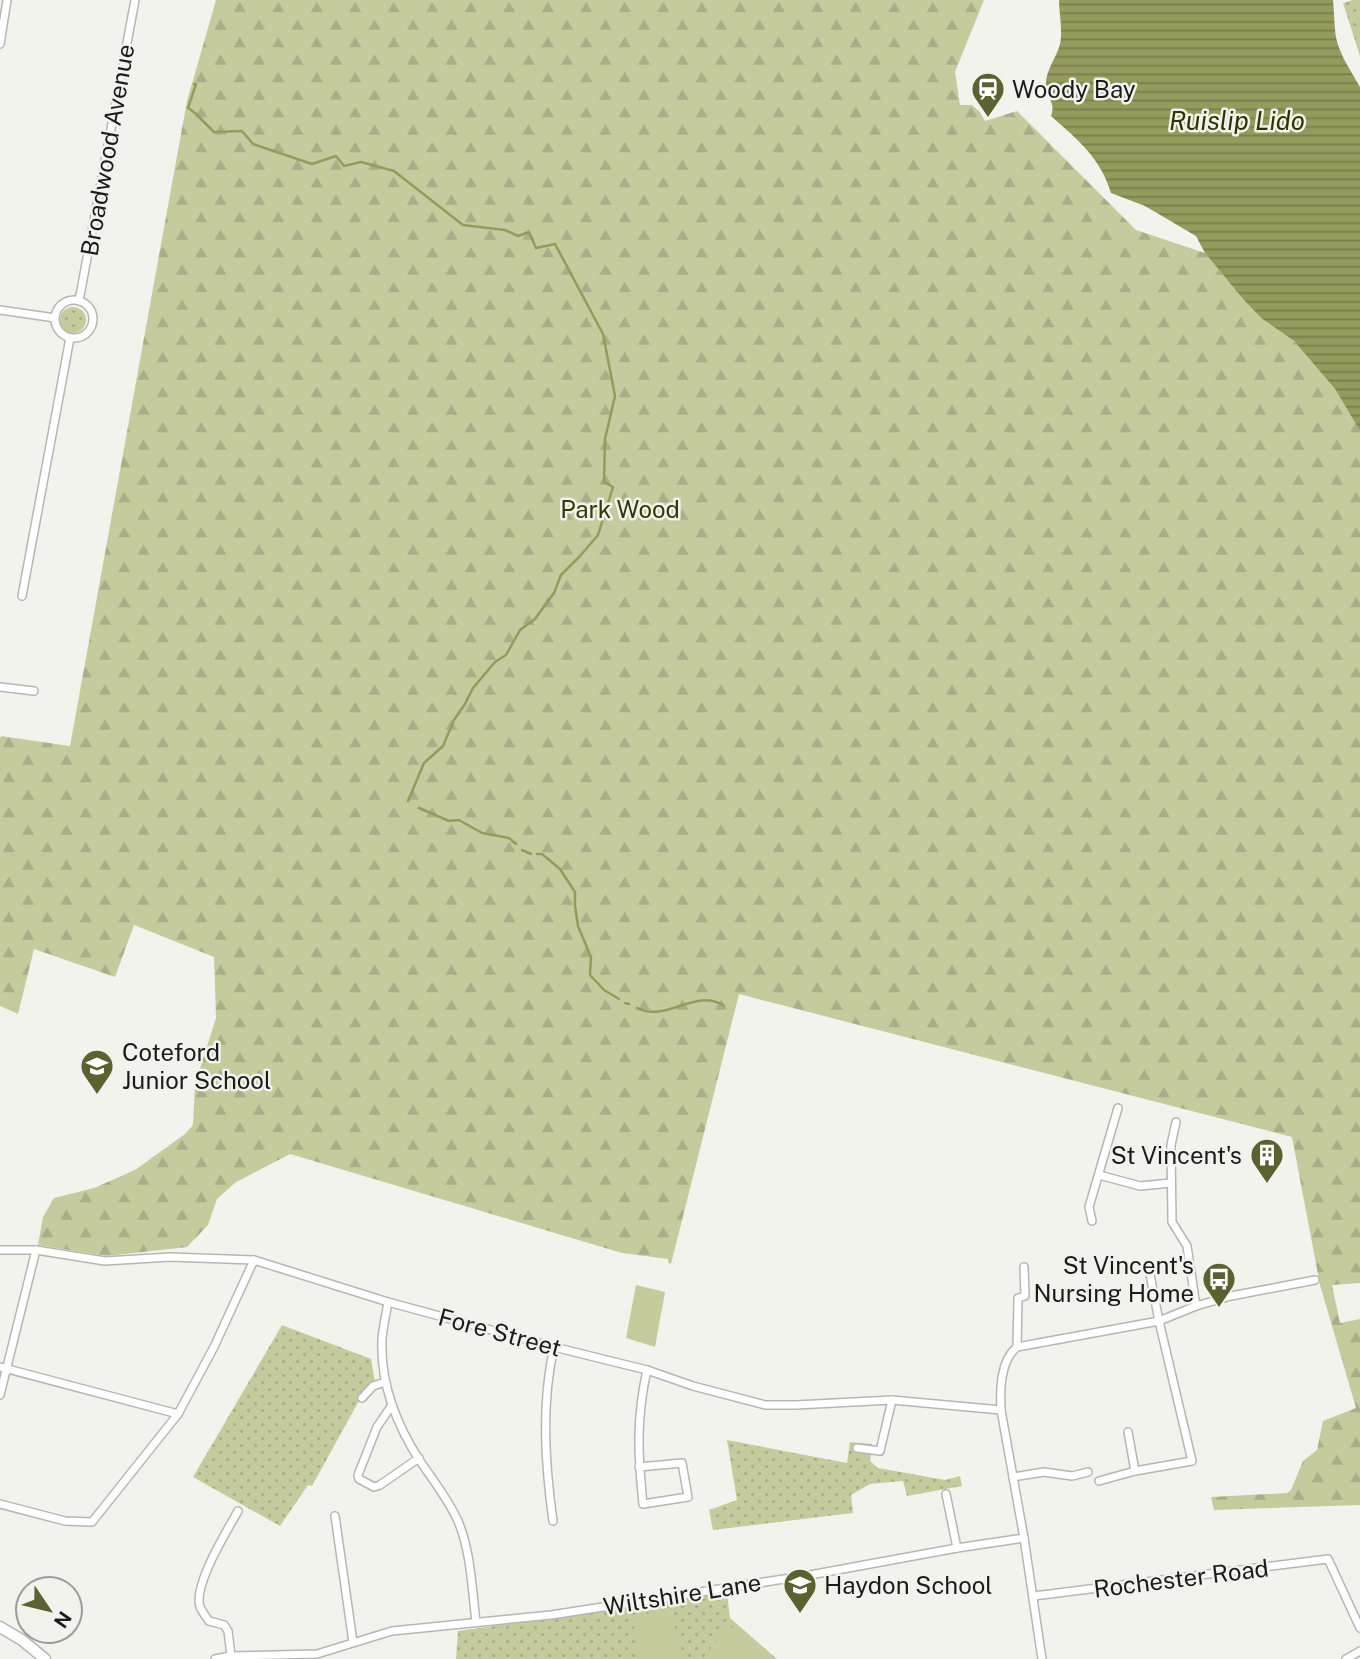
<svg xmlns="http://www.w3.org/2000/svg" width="1360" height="1659" font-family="'Public Sans',sans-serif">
  <defs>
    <pattern id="grass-dots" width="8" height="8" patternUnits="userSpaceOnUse" patternTransform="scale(1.75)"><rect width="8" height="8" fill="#c6cb9e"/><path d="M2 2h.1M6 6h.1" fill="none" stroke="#aaae88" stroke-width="1.8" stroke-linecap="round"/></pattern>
    <pattern id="forest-firs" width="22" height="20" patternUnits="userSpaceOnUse" patternTransform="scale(1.75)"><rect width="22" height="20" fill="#c6cb9e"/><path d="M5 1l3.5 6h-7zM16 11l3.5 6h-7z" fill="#aaae88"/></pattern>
    <pattern id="water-rules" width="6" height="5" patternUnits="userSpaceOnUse" patternTransform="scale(1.75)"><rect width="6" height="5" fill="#959b5c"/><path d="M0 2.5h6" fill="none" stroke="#797e4b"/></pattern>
  </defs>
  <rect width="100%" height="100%" fill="#f2f3ed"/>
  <g fill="url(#grass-dots)">
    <path d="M1353 0H1360V56L1343 3Z"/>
    <circle cx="73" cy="320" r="13"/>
    <path d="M282 1325 371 1359 375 1382 366 1388 312 1486 308 1485 280 1526 193 1477Z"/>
    <path d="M727 1440 847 1463 850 1442 872 1444 870 1461 878 1468 945 1480 960 1476 962 1486 907 1496 903 1481 870 1484 851 1495 853 1513 713 1530 709 1510 737 1500Z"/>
    <path d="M727 1593 730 1618 777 1659H456L458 1631Z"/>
  </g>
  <path fill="url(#forest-firs)" d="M216 0H984L955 72 960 105H972L980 112 985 121 1017 111 1136 230 1205 253 1243 299 1261 318 1294 341 1335 389 1360 431V1283L1332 1285 1340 1323 1360 1319V1505L1214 1510 1211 1497 1287 1493 1291 1490 1303 1461 1317 1450 1323 1421 1356 1408 1320 1285 1292 1137 739 994 671 1264 668 1263V1259L622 1253 290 1154 236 1182 217 1199 208 1225 187 1247 107 1256 38 1245 43 1217 54 1198 94 1188 135 1170 185 1134 193 1125 195 1084 216 1018 214 957 134 925 115 977 34 949 18 1014 0 1006V738L1 736 70 746 187 101Z"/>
  <g fill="#c6cb9e">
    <path d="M636 1285 665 1292 655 1347 626 1338Z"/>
    <path d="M672 1610 680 1659H639L632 1616Z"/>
    <path d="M730 1626 770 1659H707L704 1656Z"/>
  </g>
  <path fill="url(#water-rules)" d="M1059 0H1333C1334 10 1334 19 1335 29 1336 50 1350 69 1360 87V431L1335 389 1294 341 1261 318 1243 299 1205 253 1196 236 1145 206 1111 193C1100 157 1078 140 1051 116 1056 103 1047 98 1046 85 1045 71 1057 57 1060 44 1063 30 1059 14 1059 0Z"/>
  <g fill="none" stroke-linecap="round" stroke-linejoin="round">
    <g stroke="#959b5c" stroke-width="2.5">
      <path d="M194 84H196L188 108 195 113 214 132 242 131 253 144 312 164 336 156 344 166 361 162 394 171 463 225 505 230 518 236 529 232 536 248 555 244 603 334 615 396 605 439 604 482 613 487 598 535 580 556 561 575 554 593 535 619 520 630 506 655 495 662 473 688 465 704 454 720 443 746 424 763 408 801"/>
      <path d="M419 808 449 821 459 820 482 833 509 838 516 844"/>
      <path d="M522 850 531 854"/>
      <path d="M537 854H542L560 869 575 892V906L578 926 591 957 590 975 604 990 619 999"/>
      <path d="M625 1003 629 1004"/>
      <path d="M637 1008C667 1023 696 987 724 1006"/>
    </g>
    <defs>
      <g id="street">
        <path d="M0 44 7 0"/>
        <circle cx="74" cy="319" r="19"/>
        <path d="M79 301 135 0"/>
        <path d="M0 310 55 318"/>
        <path d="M22 596 70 338"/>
        <path d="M0 687 34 691"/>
        <path d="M1176 1122 1171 1145 1172 1222 1187 1246 1196 1306"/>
        <path d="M1099 1175 1140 1186 1171 1183"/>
        <path d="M1092 1221 1089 1207 1118 1108"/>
        <path d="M0 1250H36L105 1261 170 1257 254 1260 388 1302 554 1347 647 1370 693 1386 765 1405H796L892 1400 1001 1410"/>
        <path d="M388 1302C386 1314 383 1327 382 1339 380 1384 396 1424 420 1461 433 1480 448 1499 458 1521 471 1552 472 1589 476 1622"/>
        <path d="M1017 1347 1018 1298 1025 1296 1024 1267"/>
        <path d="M0 1367 178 1414"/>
        <path d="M0 1395 36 1250"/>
        <path d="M362 1398 373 1386 385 1382"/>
        <path d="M392 1405 377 1427 358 1475 359 1479 374 1487 380 1485 419 1458"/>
        <path d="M1128 1432 1135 1471"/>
        <path d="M857 1448 880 1451 892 1400"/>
        <path d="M639 1467 682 1463 688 1497 643 1504C638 1455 636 1419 647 1370"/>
        <path d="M1013 1477 1044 1472 1072 1476 1088 1472"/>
        <path d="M1099 1481 1135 1471 1192 1461 1159 1321 1148 1264"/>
        <path d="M946 1494 957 1548"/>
        <path d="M0 1504 65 1521 92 1522 178 1414 214 1347 254 1260"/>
        <path d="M335 1516 353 1642"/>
        <path d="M553 1521C545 1464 541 1404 554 1347"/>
        <path d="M1034 1596 1328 1559 1360 1628"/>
        <path d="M231 1656 228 1631 224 1625 209 1621C206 1617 202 1611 200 1607 193 1585 227 1531 238 1511"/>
        <path d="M215 1659 231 1656 317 1654 392 1631 551 1615 810 1575 957 1548 1024 1538"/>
        <path d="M1042 1659 1024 1538 1001 1410C1000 1390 1000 1361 1017 1347L1159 1321 1196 1306 1231 1296 1315 1280"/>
        <path d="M1346 1659 1360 1651"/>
      </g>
      <path id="secondary" d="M0 1627 22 1640 45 1659"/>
    </defs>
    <use href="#street" stroke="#b6b7b2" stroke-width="10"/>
    <use href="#secondary" stroke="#b6b7b2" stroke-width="13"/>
    <use href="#street" stroke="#fff" stroke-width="7"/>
    <use href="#secondary" stroke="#fff" stroke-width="10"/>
  </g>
  <defs>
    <symbol id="station-pin" viewBox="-11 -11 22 30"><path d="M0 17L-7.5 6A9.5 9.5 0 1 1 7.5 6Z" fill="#5c612f" stroke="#f2f3ed"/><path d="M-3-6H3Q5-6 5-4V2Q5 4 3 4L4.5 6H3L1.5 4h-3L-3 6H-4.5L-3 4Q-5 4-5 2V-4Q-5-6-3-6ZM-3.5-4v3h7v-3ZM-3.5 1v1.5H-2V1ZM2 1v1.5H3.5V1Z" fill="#fff"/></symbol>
    <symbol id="school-pin" viewBox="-11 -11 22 30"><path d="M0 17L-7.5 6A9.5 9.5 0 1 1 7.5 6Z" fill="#5c612f" stroke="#f2f3ed"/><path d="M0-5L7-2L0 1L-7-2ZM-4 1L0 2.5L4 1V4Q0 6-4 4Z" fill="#fff"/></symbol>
    <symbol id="building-pin" viewBox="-11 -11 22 30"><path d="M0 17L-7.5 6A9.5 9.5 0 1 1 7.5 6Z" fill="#5c612f" stroke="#f2f3ed"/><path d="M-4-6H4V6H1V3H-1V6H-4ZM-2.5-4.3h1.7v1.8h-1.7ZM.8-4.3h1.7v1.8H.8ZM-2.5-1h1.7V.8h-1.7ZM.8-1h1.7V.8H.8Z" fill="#fff"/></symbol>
    <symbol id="bus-pin" viewBox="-11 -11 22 30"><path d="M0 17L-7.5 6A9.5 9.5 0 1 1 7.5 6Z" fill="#5c612f" stroke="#f2f3ed"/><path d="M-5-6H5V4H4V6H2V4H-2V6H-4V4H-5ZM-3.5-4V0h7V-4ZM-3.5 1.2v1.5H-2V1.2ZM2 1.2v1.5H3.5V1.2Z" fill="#fff"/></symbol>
  </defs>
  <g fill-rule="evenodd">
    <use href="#station-pin" x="969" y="70" width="38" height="52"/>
    <use href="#school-pin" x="78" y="1047" width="38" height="52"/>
    <use href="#building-pin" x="1248" y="1136" width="38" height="52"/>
    <use href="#bus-pin" x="1200" y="1260" width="38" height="52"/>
    <use href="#school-pin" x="781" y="1566" width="38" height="52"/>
  </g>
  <g text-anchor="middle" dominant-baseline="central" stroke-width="5" stroke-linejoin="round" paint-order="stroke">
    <g font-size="24" fill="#1b1b19" stroke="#f2f3ed" text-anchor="start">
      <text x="1012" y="89">Woody Bay</text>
      <text x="122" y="1052">Coteford<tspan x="122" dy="28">Junior School</tspan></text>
      <text x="1242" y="1155" text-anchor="end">St Vincent's</text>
      <text x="1194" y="1265" text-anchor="end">St Vincent's<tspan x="1194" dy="28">Nursing Home</tspan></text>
      <text x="824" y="1585">Haydon School</text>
    </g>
    <g font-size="24" fill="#1b1b19" stroke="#f2f3ed">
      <text transform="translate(107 150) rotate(-80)">Broadwood Avenue</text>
      <text transform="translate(500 1332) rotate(15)">Fore Street</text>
      <text transform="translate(1181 1578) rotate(-7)">Rochester Road</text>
      <text transform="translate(682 1594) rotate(-9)">Wiltshire Lane</text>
    </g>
    <g font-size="24" fill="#353804" stroke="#f2f3ed">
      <text x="620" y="509">Park Wood</text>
    </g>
    <g font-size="26" font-style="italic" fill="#303300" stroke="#f2f3ed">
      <text x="1237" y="120">Ruislip Lido</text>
    </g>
  </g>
  <g transform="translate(49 1610) rotate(125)"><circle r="33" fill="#f2f3ed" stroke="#9c9d98" stroke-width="2"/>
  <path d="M0-5L12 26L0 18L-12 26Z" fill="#5c612f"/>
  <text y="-10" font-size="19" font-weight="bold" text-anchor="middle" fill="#1b1b19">N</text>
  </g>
</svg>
